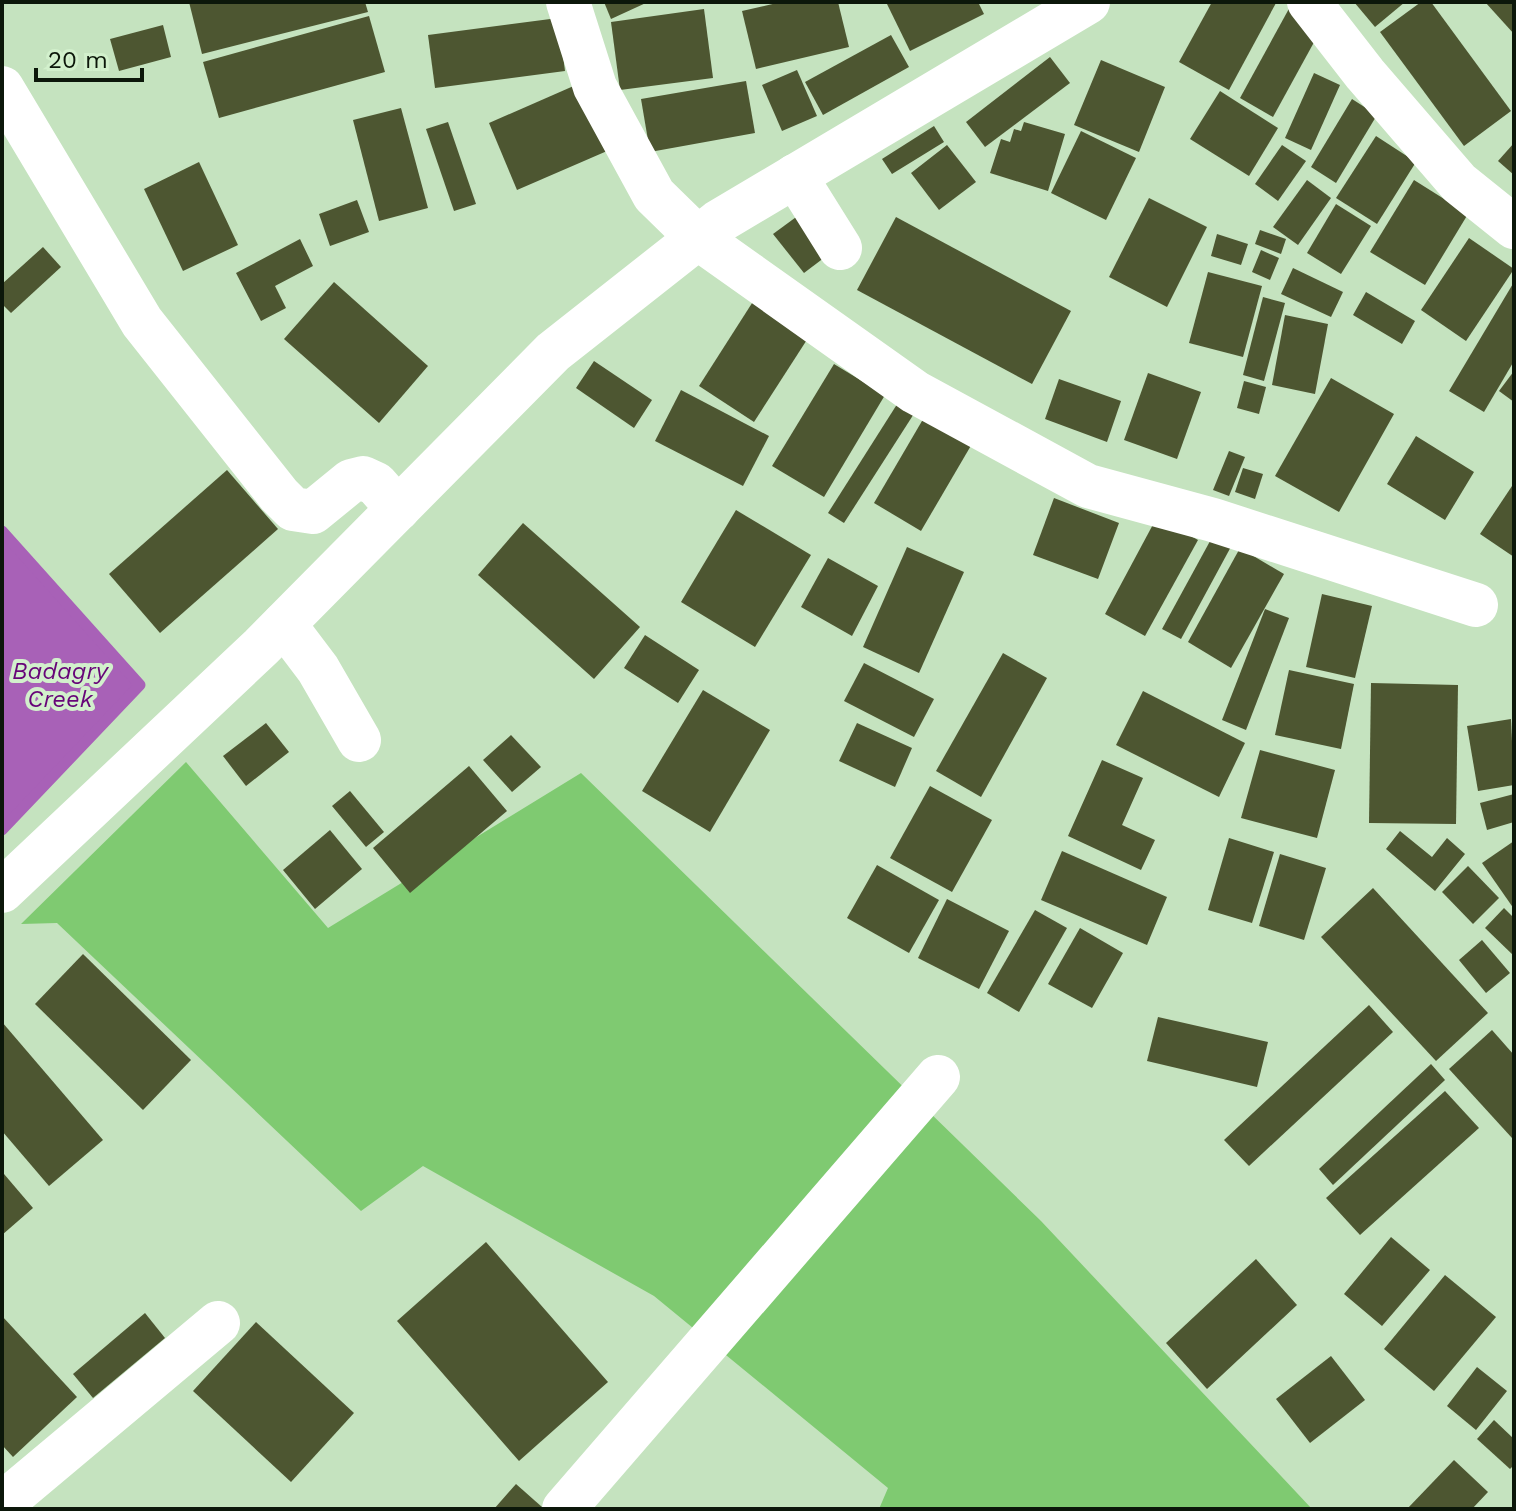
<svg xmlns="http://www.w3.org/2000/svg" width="1516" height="1511" font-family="'Work Sans',sans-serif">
  <rect width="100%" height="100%" fill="#c5e3bf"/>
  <path fill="#7fca71" d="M186 762 328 928 581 773 1041 1221 1312 1509H879L888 1488 654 1296 423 1166 361 1211 57 923 21 924Z"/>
  <path fill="#a861b7" d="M2 531 140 685 2 830Z"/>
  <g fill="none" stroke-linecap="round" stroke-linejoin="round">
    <path stroke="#a861b7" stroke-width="11" d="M2 531 140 685 2 830"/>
  </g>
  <g fill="#4d5631">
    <path d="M189 2H365L368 12 202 54Z"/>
    <path d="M604 2H648L611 19Z"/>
    <path d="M781 2H838L849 47 756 69 742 11Z"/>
    <path d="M886 2H978L984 14 910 51Z"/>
    <path d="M1212 2 1276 3 1229 90 1179 62Z"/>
    <path d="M1354 2H1405L1375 27Z"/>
    <path d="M1421 2H1431L1511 111 1464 146 1380 32Z"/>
    <path d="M1485 2H1514V34Z"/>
    <path d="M1291 5 1324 24 1273 117 1240 98Z"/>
    <path d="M704 9 713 78 620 90 611 22Z"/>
    <path d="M369 16 385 72 219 118 203 62Z"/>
    <path d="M558 18 565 71 435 88 428 35Z"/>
    <path d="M163 25 171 57 119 71 110 39Z"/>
    <path d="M891 35 909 67 823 115 805 82Z"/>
    <path d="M1050 57 1070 83 985 147 966 122Z"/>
    <path d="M1101 60 1165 87 1139 152 1074 125Z"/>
    <path d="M797 70 817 116 782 131 762 85Z"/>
    <path d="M1314 73 1340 85 1311 150 1285 138Z"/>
    <path d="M585 81 614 148 517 190 489 123Z"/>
    <path d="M746 81 755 133 650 152 641 99Z"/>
    <path d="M1220 91 1278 128 1249 176 1190 139Z"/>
    <path d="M1352 99 1377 115 1336 183 1311 167Z"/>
    <path d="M401 108 428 208 379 221 353 120Z"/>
    <path d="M448 122 476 204 454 211 426 129Z"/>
    <path d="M1024 122 1065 134 1048 191 990 173 1001 139 1010 142 1014 129 1021 131Z"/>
    <path d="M934 126 944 142 892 174 882 159Z"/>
    <path d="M1081 131 1136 158 1106 220 1051 193Z"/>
    <path d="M1376 136 1416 162 1377 224 1336 198Z"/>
    <path d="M1514 143V175L1498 161Z"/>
    <path d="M947 145 976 182 939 210 911 173Z"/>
    <path d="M1282 145 1306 161 1278 201 1255 184Z"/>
    <path d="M199 162 238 245 183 271 144 189Z"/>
    <path d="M1307 180 1331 198 1298 245 1273 227Z"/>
    <path d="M1414 180 1468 214 1425 285 1370 252Z"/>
    <path d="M1149 198 1207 227 1167 307 1109 277Z"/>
    <path d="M357 200 369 232 330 246 319 214Z"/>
    <path d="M1336 204 1371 226 1341 274 1307 253Z"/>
    <path d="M803 212 833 251 804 273 773 234Z"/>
    <path d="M896 217 1071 311 1032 384 857 290Z"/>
    <path d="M1260 230 1286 239 1281 254 1255 244Z"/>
    <path d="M1217 234 1248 244 1241 265 1211 256Z"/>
    <path d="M1469 238 1514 269 1466 341 1421 310Z"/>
    <path d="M300 239 313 266 275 286 286 308 261 321 236 273Z"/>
    <path d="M43 247 61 267 11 313 2 304V284Z"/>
    <path d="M1261 250 1279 258 1270 280 1252 272Z"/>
    <path d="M1293 268 1343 292 1331 317 1281 294Z"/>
    <path d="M1208 272 1262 286 1243 357 1189 343Z"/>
    <path d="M334 282 428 366 379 423 284 339Z"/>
    <path d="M1514 282V361L1484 412 1449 391Z"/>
    <path d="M1366 292 1415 321 1402 344 1353 315Z"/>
    <path d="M1263 297 1285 303 1264 381 1243 375Z"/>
    <path d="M754 300 810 335 754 422 699 386Z"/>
    <path d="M1285 315 1328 324 1315 394 1272 385Z"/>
    <path d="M594 361 652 400 634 428 576 388Z"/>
    <path d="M834 364 885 395 824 497 772 466Z"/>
    <path d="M1514 371V402L1499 391Z"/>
    <path d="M1148 373 1201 392 1177 459 1124 440Z"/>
    <path d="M1331 378 1394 414 1339 512 1275 476Z"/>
    <path d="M1059 379 1121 401 1107 442 1045 419Z"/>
    <path d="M1244 381 1266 387 1259 414 1237 408Z"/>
    <path d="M681 390 769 436 743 486 655 441Z"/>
    <path d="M901 398 917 409 844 523 828 513Z"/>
    <path d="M929 409 976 437 921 531 874 503Z"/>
    <path d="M1416 436 1474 472 1445 520 1387 484Z"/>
    <path d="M1229 451 1245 457 1229 496 1213 490Z"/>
    <path d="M1243 468 1263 474 1255 499 1235 492Z"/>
    <path d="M227 470 278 529 160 633 109 574Z"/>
    <path d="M1514 483V557L1480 534Z"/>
    <path d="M1054 498 1119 523 1098 579 1033 555Z"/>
    <path d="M736 510 811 555 755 647 681 602Z"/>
    <path d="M1157 517 1198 540 1145 636 1105 614Z"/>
    <path d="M523 523 640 627 594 679 478 575Z"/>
    <path d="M1215 532 1233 543 1181 639 1162 629Z"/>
    <path d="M907 547 964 572 919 673 863 647Z"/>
    <path d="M1240 548 1284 574 1231 668 1188 642Z"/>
    <path d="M828 558 878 586 852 636 801 607Z"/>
    <path d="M1322 594 1372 606 1355 678 1306 667Z"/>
    <path d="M1265 609 1289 618 1246 730 1222 720Z"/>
    <path d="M645 635 699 670 678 703 624 668Z"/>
    <path d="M1003 653 1047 678 981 797 936 771Z"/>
    <path d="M864 663 934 699 914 737 844 701Z"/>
    <path d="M1289 670 1354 684 1341 749 1275 735Z"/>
    <path d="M1371 683 1458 685 1456 824 1369 823Z"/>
    <path d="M703 690 770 730 710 832 642 791Z"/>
    <path d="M1143 691 1245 743 1219 797 1116 745Z"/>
    <path d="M1511 719 1514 785 1478 791 1467 726Z"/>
    <path d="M266 723 289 752 246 786 223 756Z"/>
    <path d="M857 723 912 748 895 787 839 761Z"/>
    <path d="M511 735 541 767 512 792 483 760Z"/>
    <path d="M1260 750 1335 770 1317 838 1241 818Z"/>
    <path d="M1102 760 1143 778 1122 825 1155 840 1141 870 1068 836Z"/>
    <path d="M469 766 507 811 410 893 373 848Z"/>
    <path d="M930 786 992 820 952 892 890 858Z"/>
    <path d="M350 791 384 832 366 847 332 806Z"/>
    <path d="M1514 794V822L1487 830 1480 803Z"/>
    <path d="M330 830 362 869 315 909 283 870Z"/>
    <path d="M1400 831 1432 857 1447 838 1465 854 1435 891 1386 849Z"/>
    <path d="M1229 838 1274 852 1252 923 1208 910Z"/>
    <path d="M1514 841V909L1482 863Z"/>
    <path d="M1062 851 1167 897 1147 945 1041 900Z"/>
    <path d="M1280 854 1326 868 1304 940 1259 926Z"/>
    <path d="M877 865 939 900 909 953 847 918Z"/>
    <path d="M1468 866 1499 898 1473 924 1442 892Z"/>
    <path d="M1373 888 1488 1013 1436 1061 1321 937Z"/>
    <path d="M947 899 1009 931 979 989 918 958Z"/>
    <path d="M1504 908 1514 918V956L1485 928Z"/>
    <path d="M1035 910 1067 928 1019 1012 987 993Z"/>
    <path d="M1080 928 1123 953 1092 1008 1048 984Z"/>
    <path d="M1482 940 1510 973 1486 993 1459 960Z"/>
    <path d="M83 954 191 1060 143 1110 35 1004Z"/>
    <path d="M1369 1005 1393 1032 1249 1166 1224 1140Z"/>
    <path d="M1158 1017 1268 1042 1257 1087 1147 1061Z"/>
    <path d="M2 1022 103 1140 49 1186 2 1131Z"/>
    <path d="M1492 1030 1514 1055 1512 1138 1449 1069Z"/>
    <path d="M1431 1064 1445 1080 1333 1185 1319 1169Z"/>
    <path d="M1445 1091 1479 1128 1360 1235 1326 1198Z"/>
    <path d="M4 1174 33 1208 2 1235V1175Z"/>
    <path d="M1391 1237 1430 1270 1382 1326 1344 1294Z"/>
    <path d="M486 1242 608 1382 519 1461 397 1321Z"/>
    <path d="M1256 1259 1297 1305 1207 1389 1166 1343Z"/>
    <path d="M1445 1275 1496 1317 1434 1391 1384 1349Z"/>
    <path d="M145 1313 165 1338 93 1398 73 1374Z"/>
    <path d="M2 1316 77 1397 13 1457 2 1445Z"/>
    <path d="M256 1322 354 1413 291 1482 193 1391Z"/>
    <path d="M1331 1356 1365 1400 1310 1443 1276 1399Z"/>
    <path d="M1477 1367 1507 1391 1476 1430 1447 1406Z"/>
    <path d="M1494 1420 1514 1439V1465L1510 1469 1477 1439Z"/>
    <path d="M1454 1460 1488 1492 1472 1509H1407Z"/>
    <path d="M516 1484 542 1507 540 1509H494Z"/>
  </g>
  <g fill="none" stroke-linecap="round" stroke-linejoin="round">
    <g stroke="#fff" stroke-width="44">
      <path d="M568 2 595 87 654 195 698 238 915 392 1088 486 1213 520 1476 605"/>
      <path d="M1309 2 1365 74 1459 183 1514 227"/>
      <path d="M2 88 142 322 279 495 293 509 313 512 351 481 363 478 376 484 398 509"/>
      <path d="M795 176 840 248"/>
      <path d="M284 624 318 669 359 740"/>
      <path d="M2 891 261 647 553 352 718 222 1088 2"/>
      <path d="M2 1504 218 1323"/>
      <path d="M564 1509 938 1077"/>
    </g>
  </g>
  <g text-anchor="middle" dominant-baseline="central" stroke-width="8" stroke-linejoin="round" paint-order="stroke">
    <g font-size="24" font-style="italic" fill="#670578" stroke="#d2f0cc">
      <text x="60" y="671">Badagry<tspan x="60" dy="28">Creek</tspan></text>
    </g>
  </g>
  <rect width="1516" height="1511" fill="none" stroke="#0c170a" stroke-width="8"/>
  <path d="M36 68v12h106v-12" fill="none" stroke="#0c170a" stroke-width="4"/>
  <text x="48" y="68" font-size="24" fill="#0c170a" stroke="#d2f0cc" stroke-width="6" paint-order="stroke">20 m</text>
</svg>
